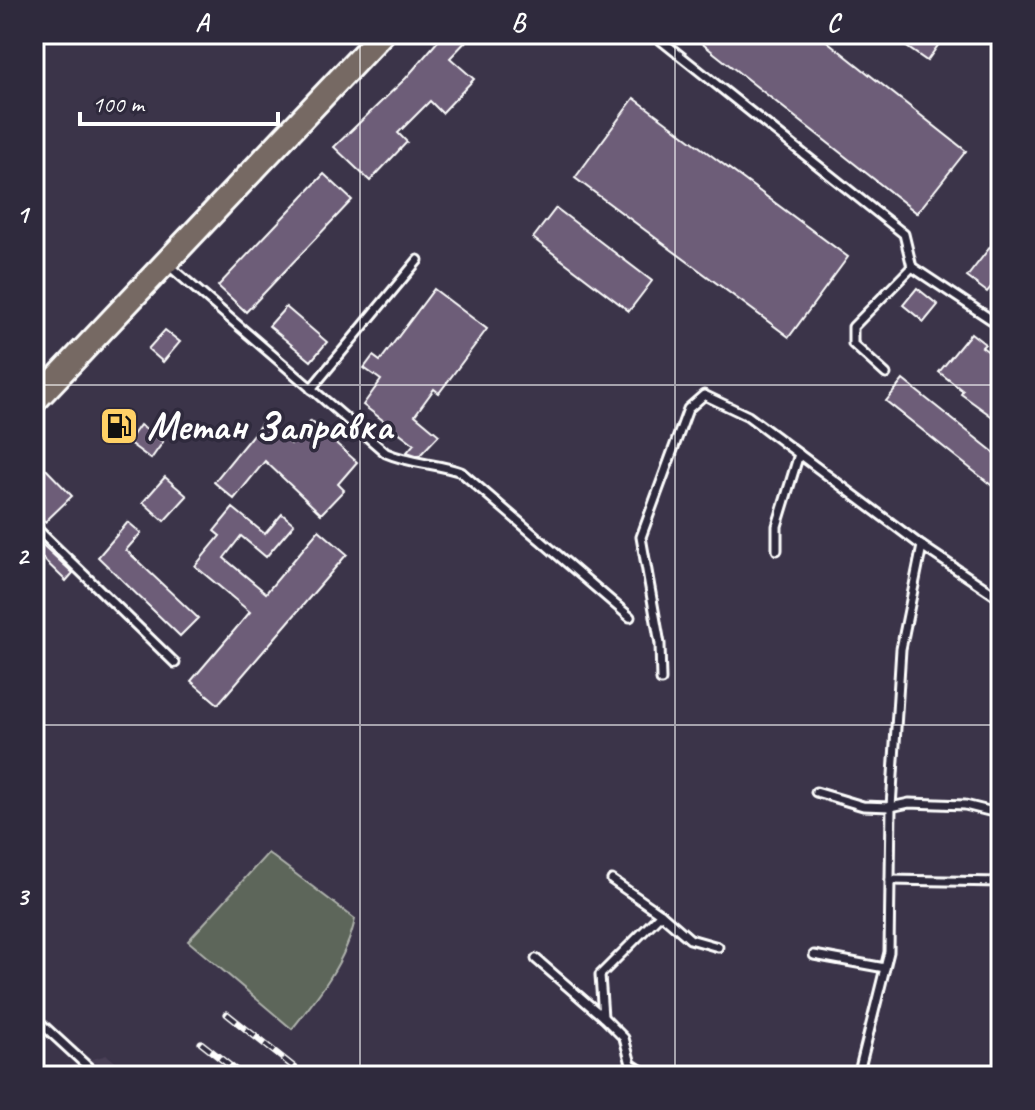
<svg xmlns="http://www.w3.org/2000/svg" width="1035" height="1110" font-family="Caveat,sans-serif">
  <rect width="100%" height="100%" fill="#3b3449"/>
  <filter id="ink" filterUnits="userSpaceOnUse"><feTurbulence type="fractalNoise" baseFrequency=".0125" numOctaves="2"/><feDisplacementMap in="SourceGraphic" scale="16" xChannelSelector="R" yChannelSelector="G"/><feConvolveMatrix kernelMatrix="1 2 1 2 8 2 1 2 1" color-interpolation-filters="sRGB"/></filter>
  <g filter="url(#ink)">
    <path fill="#4a4057" d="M107 1055 131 1076H34Z"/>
    <path fill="#5d665a" stroke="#aeb2ac" stroke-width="2" d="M268 853 355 919C347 960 317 998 292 1029L188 941Z"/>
    <g fill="#6d5d78" stroke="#fff" stroke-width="2">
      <path d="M444 34H473L450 58 474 79 442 113 430 101 398 133 407 142 370 181 334 147 406 78Z"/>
      <path d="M690 34H818L966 151 917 213Z"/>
      <path d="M888 34H946L927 61Z"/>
      <path d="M634 98 848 257 789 337 575 178Z"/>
      <path d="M324 174 352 200 246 312 218 286Z"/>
      <path d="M556 208 652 281 629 311 533 238Z"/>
      <path d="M1001 233V275L987 292 967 277Z"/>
      <path d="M917 288 938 305 924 322 903 305Z"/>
      <path d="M434 289 487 329 439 393 434 389 415 415 439 435 419 456 407 452 414 444 363 405 381 380 364 368 373 356 380 361Z"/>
      <path d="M286 307 327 342 311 361 269 326Z"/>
      <path d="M165 330 180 342 163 362 148 349Z"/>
      <path d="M971 333 985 344 982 347 1001 361V423L961 394 963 391 939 372Z"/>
      <path d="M903 380 1001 458V493L886 401Z"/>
      <path d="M311 421 357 462 338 484 344 490 321 514 265 461 234 499 214 482 263 422 291 444Z"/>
      <path d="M140 425 163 442 151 459 128 442Z"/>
      <path d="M42 465 72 496 45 522 34 510V472Z"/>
      <path d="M165 477 187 496 164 521 143 502Z"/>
      <path d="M233 508 265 534 282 514 294 524 266 557 241 536 224 558 266 593 319 530 347 554 218 704 191 681 250 612 195 566 220 536 214 531Z"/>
      <path d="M128 522 141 533 126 550 198 618 180 636 98 557Z"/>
      <path d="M34 537 73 573 66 581 34 550Z"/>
    </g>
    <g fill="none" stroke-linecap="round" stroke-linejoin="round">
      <defs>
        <g id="lane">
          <path d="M653 34 904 234 912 267 1001 326"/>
          <path d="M167 264 386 453C411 464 436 463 461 472L630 617"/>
          <path d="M886 374 853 344V327L912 267"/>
          <path d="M311 389 418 260"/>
          <path d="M34 526 175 663"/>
          <path d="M777 550V526L799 454"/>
          <path d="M661 680 660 644 641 537 688 409 704 395 748 416 922 546 1001 599"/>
          <path d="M816 792 863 806 891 807 909 803 965 805 1001 814"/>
          <path d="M612 880 661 914 690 939 718 947"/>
          <path d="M890 880 1001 882"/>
          <path d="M814 955 885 968"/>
          <path d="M536 959 603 1017"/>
          <path d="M34 1017 98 1076"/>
          <path d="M650 1076 631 1064 624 1038 603 1017 600 975 661 914"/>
          <path d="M858 1076 889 952 891 807 901 649 922 546"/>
        </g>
        <path id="primary" d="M34 402 382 34"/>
      </defs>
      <use href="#lane" stroke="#fff" stroke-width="13"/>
      <use href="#primary" stroke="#fff" stroke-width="28"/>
      <use href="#lane" stroke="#2f2a3d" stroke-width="7"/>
      <use href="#primary" stroke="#766964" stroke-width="22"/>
      <defs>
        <g id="rail">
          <path d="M227 1014 305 1076"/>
          <path d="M201 1043 243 1076"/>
          <path d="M174 1071 179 1076"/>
        </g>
      </defs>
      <use href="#rail" stroke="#fff" stroke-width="7"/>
      <use href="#rail" stroke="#2f2a3d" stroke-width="4" stroke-dasharray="12" stroke-linecap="butt"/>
    </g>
  </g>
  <path fill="none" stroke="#fff" stroke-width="2" stroke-opacity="0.55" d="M360 34V1076M675 34V1076M34 385H1001M34 725H1001"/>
  <defs>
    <symbol id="fuel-square" viewBox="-11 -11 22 22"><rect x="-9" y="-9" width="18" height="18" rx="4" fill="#ffd166" stroke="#2f2a3d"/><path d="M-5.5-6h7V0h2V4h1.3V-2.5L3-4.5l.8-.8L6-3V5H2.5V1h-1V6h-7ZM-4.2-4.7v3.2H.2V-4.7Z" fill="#111"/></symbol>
  </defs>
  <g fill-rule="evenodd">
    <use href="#fuel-square" x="97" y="404" width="44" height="44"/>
  </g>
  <g text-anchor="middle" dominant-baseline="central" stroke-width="7" stroke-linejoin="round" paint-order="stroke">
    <g font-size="40" font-weight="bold" fill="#fff" stroke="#2f2a3d" text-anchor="start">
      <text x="147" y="426">Метан Заправка</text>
    </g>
  </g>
  <rect width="1035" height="1110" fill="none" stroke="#2f2a3d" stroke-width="88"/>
  <path d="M80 112v12h198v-12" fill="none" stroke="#ffffff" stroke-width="4"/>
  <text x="92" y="112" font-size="24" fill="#ffffff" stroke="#2f2a3d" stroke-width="6" paint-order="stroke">100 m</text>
  <rect x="44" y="44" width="947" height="1022" fill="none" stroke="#fff" stroke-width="3"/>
  <g font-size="26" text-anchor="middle" font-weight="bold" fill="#fff">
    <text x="202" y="31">A</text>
    <text x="518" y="31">B</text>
    <text x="833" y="31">C</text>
    <text x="22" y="223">1</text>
    <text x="22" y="564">2</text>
    <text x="22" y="905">3</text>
  </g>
</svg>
